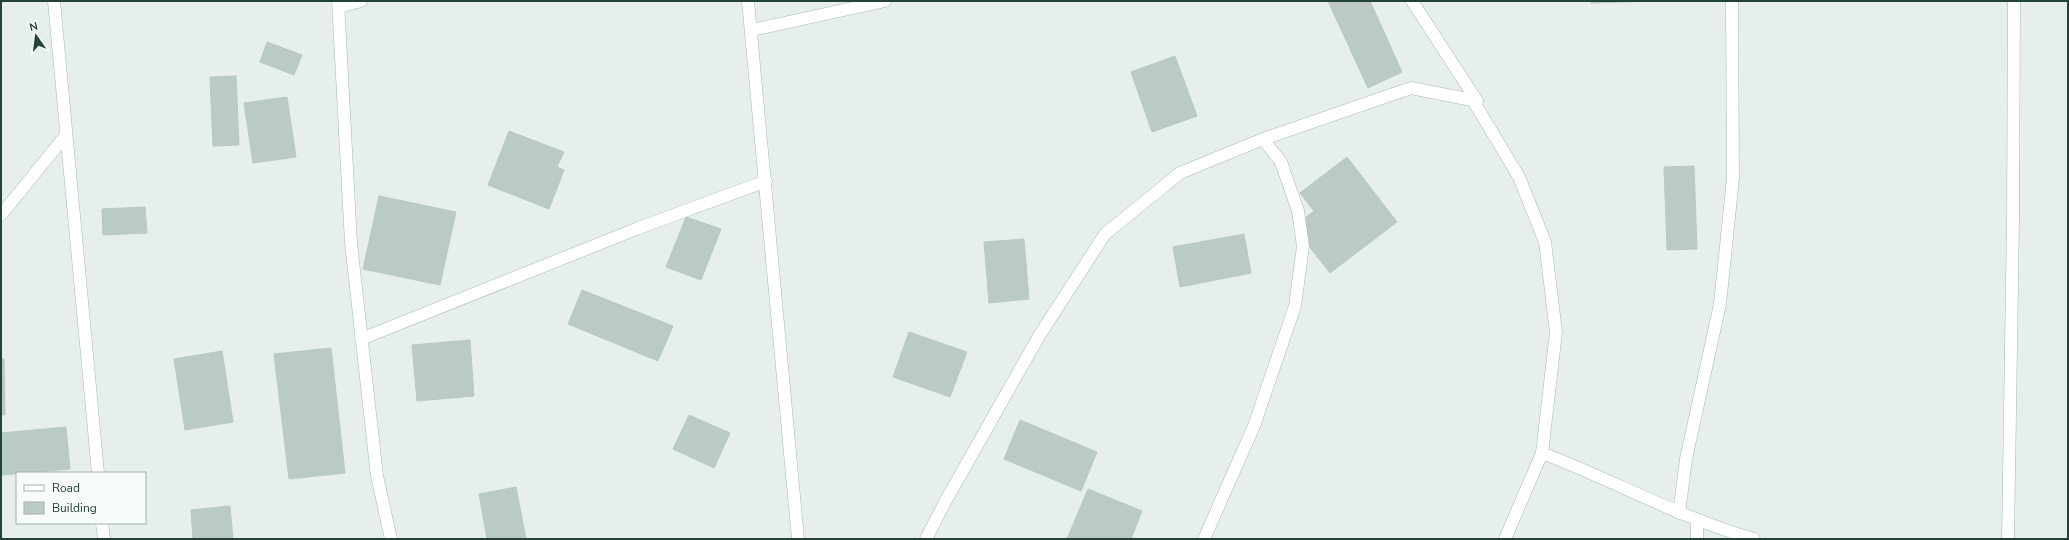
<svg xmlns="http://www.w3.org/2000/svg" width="2069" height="540" font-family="'Nunito Sans',sans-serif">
  <rect width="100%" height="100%" fill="#e6efeb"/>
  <g fill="#bbcac4" stroke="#b8c9c2">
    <path d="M1328 1H1370L1402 72 1368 88Z"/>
    <path d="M1591 1H1655L1591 3Z"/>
    <path d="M267 42 302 55 294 75 260 62Z"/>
    <path d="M1175 56 1197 116 1152 132 1131 72Z"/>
    <path d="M236 76 239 145 213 146 210 77Z"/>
    <path d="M287 97 296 157 253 163 244 103Z"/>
    <path d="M509 131 564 152 557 167 564 170 549 209 488 185Z"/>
    <path d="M1347 157 1397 222 1330 273 1294 227 1314 211 1300 193Z"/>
    <path d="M1694 166 1697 249 1667 250 1664 167Z"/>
    <path d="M379 196 456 212 440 285 363 269Z"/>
    <path d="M145 207 147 233 103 235 102 209Z"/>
    <path d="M686 217 721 229 701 280 666 267Z"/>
    <path d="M1244 234 1251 273 1180 287 1173 247Z"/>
    <path d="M1024 239 1029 299 989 303 984 242Z"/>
    <path d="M582 290 673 326 658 361 568 324Z"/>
    <path d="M909 332 967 352 950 397 893 377Z"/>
    <path d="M470 340 474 396 417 401 412 345Z"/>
    <path d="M331 348 345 473 289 479 274 354Z"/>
    <path d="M222 351 233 422 185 430 174 359Z"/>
    <path d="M1 359H4L5 415H1Z"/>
    <path d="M689 415 730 433 714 468 673 449Z"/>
    <path d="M1020 420 1097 452 1081 491 1004 459Z"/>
    <path d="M66 427 70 469 1 475V433Z"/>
    <path d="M516 487 526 539H487L479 494Z"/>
    <path d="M1088 489 1142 511 1131 539H1067Z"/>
    <path d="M230 506 233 539H193L191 510Z"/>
  </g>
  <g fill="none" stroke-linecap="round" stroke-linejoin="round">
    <defs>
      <g id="minor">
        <path d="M54 1 98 473"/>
        <path d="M338 1 351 243 377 476 391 539"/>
        <path d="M748 1 798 539"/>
        <path d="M1412 1 1477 101"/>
        <path d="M339 7 361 1"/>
        <path d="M752 30 885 1"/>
        <path d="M1 215 66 135"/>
        <path d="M361 339 636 229 766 181"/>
        <path d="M1542 453C1613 480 1680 518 1754 539"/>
        <path d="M1679 513 1686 459 1720 304 1733 178 1732 1"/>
        <path d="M102 523 104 539"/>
        <path d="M926 539 945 502 1039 336 1105 234 1180 173 1263 139 1411 88 1477 101 1474 102 1519 177 1545 242 1556 332 1542 453 1505 539"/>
        <path d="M1204 539 1254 426 1295 306 1303 246 1298 211 1281 162 1263 139"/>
        <path d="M1697 539V520"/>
        <path d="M2008 539 2013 219 2014 1"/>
      </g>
    </defs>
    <use href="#minor" stroke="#a8b8b2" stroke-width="13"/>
    <use href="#minor" stroke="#fff" stroke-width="12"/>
  </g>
  <rect width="2069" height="540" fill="none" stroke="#24423a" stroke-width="4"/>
  <rect x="16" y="472" width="130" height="52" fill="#f7fbf9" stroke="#a3b1ad"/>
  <rect x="24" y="485" width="20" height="6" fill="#ffffff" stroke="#a3b1ad"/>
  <text x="52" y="492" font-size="12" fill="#24423a">Road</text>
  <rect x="24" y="502" width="20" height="12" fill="#bbcac4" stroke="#a3b1ad"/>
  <text x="52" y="512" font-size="12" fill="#24423a">Building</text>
  <g transform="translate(36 36) rotate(346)" stroke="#f7fbf9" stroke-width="3" paint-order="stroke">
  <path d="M0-3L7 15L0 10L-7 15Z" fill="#24423a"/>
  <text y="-6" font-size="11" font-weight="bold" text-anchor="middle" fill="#24423a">N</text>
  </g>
</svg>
